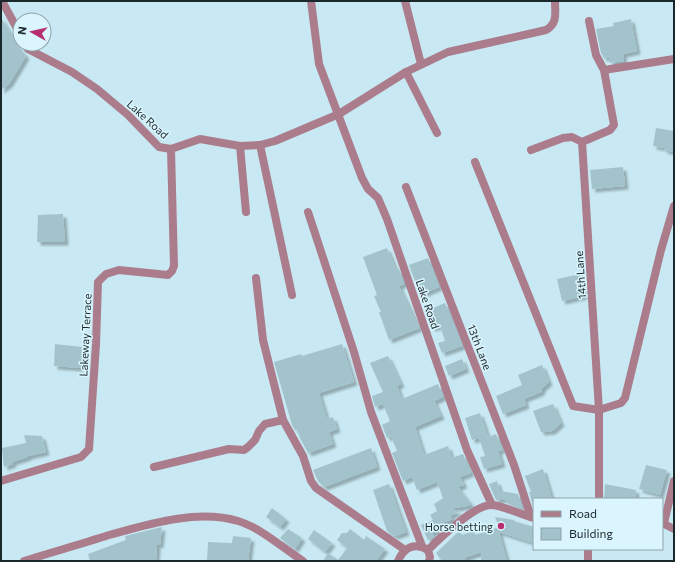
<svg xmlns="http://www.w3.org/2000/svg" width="675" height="562" font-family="Commissioner,sans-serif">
  <defs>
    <filter id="shadow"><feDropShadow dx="3.5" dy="3.5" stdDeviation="1" flood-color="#0004"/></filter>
  </defs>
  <rect width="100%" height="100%" fill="#c8e9f3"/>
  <g fill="#a2c3cc" filter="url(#shadow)">
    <path d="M1 17 16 44 26 56 9 84 1 90Z"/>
    <path d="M631 19 637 51 623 54 624 61 610 63 609 57 604 58 601 53 596 29 614 26 613 23Z"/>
    <path d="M656 128 674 131V152L664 150V148L653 146Z"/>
    <path d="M623 167 625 186 592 189 590 170Z"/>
    <path d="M63 214 65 242H37L38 215Z"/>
    <path d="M387 248 396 270 399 269 404 284 399 286 419 328 389 340 379 312H381L374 296 377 295 363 257Z"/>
    <path d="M428 258 439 287 420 295 409 265Z"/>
    <path d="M580 274 584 296 562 301 557 279Z"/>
    <path d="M445 303 462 346 442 353 438 343 445 341 440 326 432 328 426 311Z"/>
    <path d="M55 344 82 347 80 368 54 366Z"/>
    <path d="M342 344 354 382 319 393 327 419 333 417 337 429 329 432 333 444 308 453 300 438 297 429 295 430 292 425 274 362 301 354 302 356Z"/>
    <path d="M388 356 401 384 397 386 402 399 438 384 443 397 434 401 441 416 415 427 424 455 448 446 452 458 463 454 471 473 460 477 464 485 458 487 471 504 467 506 449 509 459 511 450 516 452 519 436 526 438 530 432 533 434 537 428 540 421 525 433 520 430 515 437 511 434 504 443 498 437 482 417 490 412 477 403 481 392 453 397 451 391 436 387 438 382 425 390 421 383 404 375 407 372 396 383 392 370 363Z"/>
    <path d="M462 359 466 369 449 376 445 366Z"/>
    <path d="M542 365 549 382 542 388 541 392 524 399 526 405 503 414 496 396 522 385 518 375Z"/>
    <path d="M553 404 561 423 552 431 541 432 533 411Z"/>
    <path d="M480 413 488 437 496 434 502 450 498 451 502 464 484 469 480 457 485 456 479 438 472 440 465 418Z"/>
    <path d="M24 435 42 436 46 452 28 456V457L12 462 13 464 4 467 2 448 26 443Z"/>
    <path d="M371 448 377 467 324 487 318 481 313 470Z"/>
    <path d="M646 465 667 470 660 495 639 489Z"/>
    <path d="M543 469 552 499H534V508L529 492H531L525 476Z"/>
    <path d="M497 481 500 491 518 494 522 508 503 499 496 500 489 484Z"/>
    <path d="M389 484 406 532 395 536 387 531 373 490Z"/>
    <path d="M605 484 636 490 635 499H604Z"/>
    <path d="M272 508 286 519 280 527 266 517Z"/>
    <path d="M495 517 514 520V521L534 527V543L499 532 507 561H481V552L464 558 466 561H442L436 553 459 531 462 535 474 531 475 535 499 527Z"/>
    <path d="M162 527 160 545 157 544 156 561H90L88 554 126 540 125 536Z"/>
    <path d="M288 529 302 538 295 549 280 538Z"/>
    <path d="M350 529 364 540 366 536 385 549 376 561H323L328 553 338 560 347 548 337 540 342 533H347Z"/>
    <path d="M314 530 332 543 325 552 308 539Z"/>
    <path d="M233 536 251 538 248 561H207L208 542 232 543Z"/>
  </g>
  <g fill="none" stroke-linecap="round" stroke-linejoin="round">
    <g stroke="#ab7d8c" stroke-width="8">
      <path d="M2 1 20 34"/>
      <path d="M311 1 319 64 362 178 368 189 378 198 387 219 467 450 492 505"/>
      <path d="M405 1 421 64"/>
      <path d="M589 21 596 55 604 70 614 125 610 130 582 142 599 410V499"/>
      <path d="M26 44 28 49 72 72 97 89 128 115 159 147 171 149 200 139 240 146 260 145 275 141 339 114 406 72 448 52 546 30C558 23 555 13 555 1"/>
      <path d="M604 70 674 59"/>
      <path d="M406 72 437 133"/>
      <path d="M260 145 292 295"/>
      <path d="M240 146 246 212"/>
      <path d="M531 150 563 138 572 137 582 142"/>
      <path d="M475 162 573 406 599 410 621 403 625 398 661 250 674 206"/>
      <path d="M406 187 514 465 531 517"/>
      <path d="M308 212 354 352 371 412 422 546"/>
      <path d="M256 278 263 340 283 420 303 456 311 481 316 488 405 550"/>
      <path d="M154 467 229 449 244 450 248 447 255 440 259 431 265 424 283 420"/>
      <path d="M1 481 81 457 89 449 96 344 98 282 106 274 119 270 168 275 172 271 174 266 171 149"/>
      <path d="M664 523 674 481"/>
      <path d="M588 549V561"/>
      <path d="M24 561C53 552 81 544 109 535 149 524 197 509 238 521 261 528 283 548 303 561"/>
    </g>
    <g stroke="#ab7d8c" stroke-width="8">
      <path d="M662 523 674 529"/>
      <path d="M428 550C440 538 476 503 493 505 503 506 523 515 534 518"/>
      <path d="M428 550 430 557 429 561"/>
      <path d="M398 561C404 547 415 542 428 550"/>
    </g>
  </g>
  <circle fill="#b82f6f" stroke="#daf5fd" stroke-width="1.5" cx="501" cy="526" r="4"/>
  <g text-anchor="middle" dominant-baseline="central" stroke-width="3" stroke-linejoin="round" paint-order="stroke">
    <g font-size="11" fill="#1b282b" stroke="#daf5fd">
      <text transform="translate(148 119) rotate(42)">Lake Road</text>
      <text transform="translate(580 275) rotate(-94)">14th Lane</text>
      <text transform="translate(428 304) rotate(71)">Lake Road</text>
      <text transform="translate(85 335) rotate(-87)">Lakeway Terrace</text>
      <text transform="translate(480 347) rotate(69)">13th Lane</text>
    </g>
    <g font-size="11" fill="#1b282b" stroke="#daf5fd" text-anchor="end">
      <text x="493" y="526">Horse betting</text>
    </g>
  </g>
  <rect width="675" height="562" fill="none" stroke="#1b282b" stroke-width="4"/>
  <rect x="533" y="498" width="130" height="52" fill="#daf5fd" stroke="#8ea3a9"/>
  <rect x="541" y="511" width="20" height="6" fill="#ab7d8c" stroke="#8ea3a9"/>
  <text x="569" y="518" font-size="12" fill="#1b282b">Road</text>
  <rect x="541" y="528" width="20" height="12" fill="#a2c3cc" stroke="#8ea3a9"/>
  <text x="569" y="538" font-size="12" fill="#1b282b">Building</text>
  <g transform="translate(32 32) rotate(278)"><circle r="19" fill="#daf5fd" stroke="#8ea3a9"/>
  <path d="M0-3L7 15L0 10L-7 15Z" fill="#b82f6f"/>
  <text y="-6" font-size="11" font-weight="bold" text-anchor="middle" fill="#1b282b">N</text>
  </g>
</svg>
